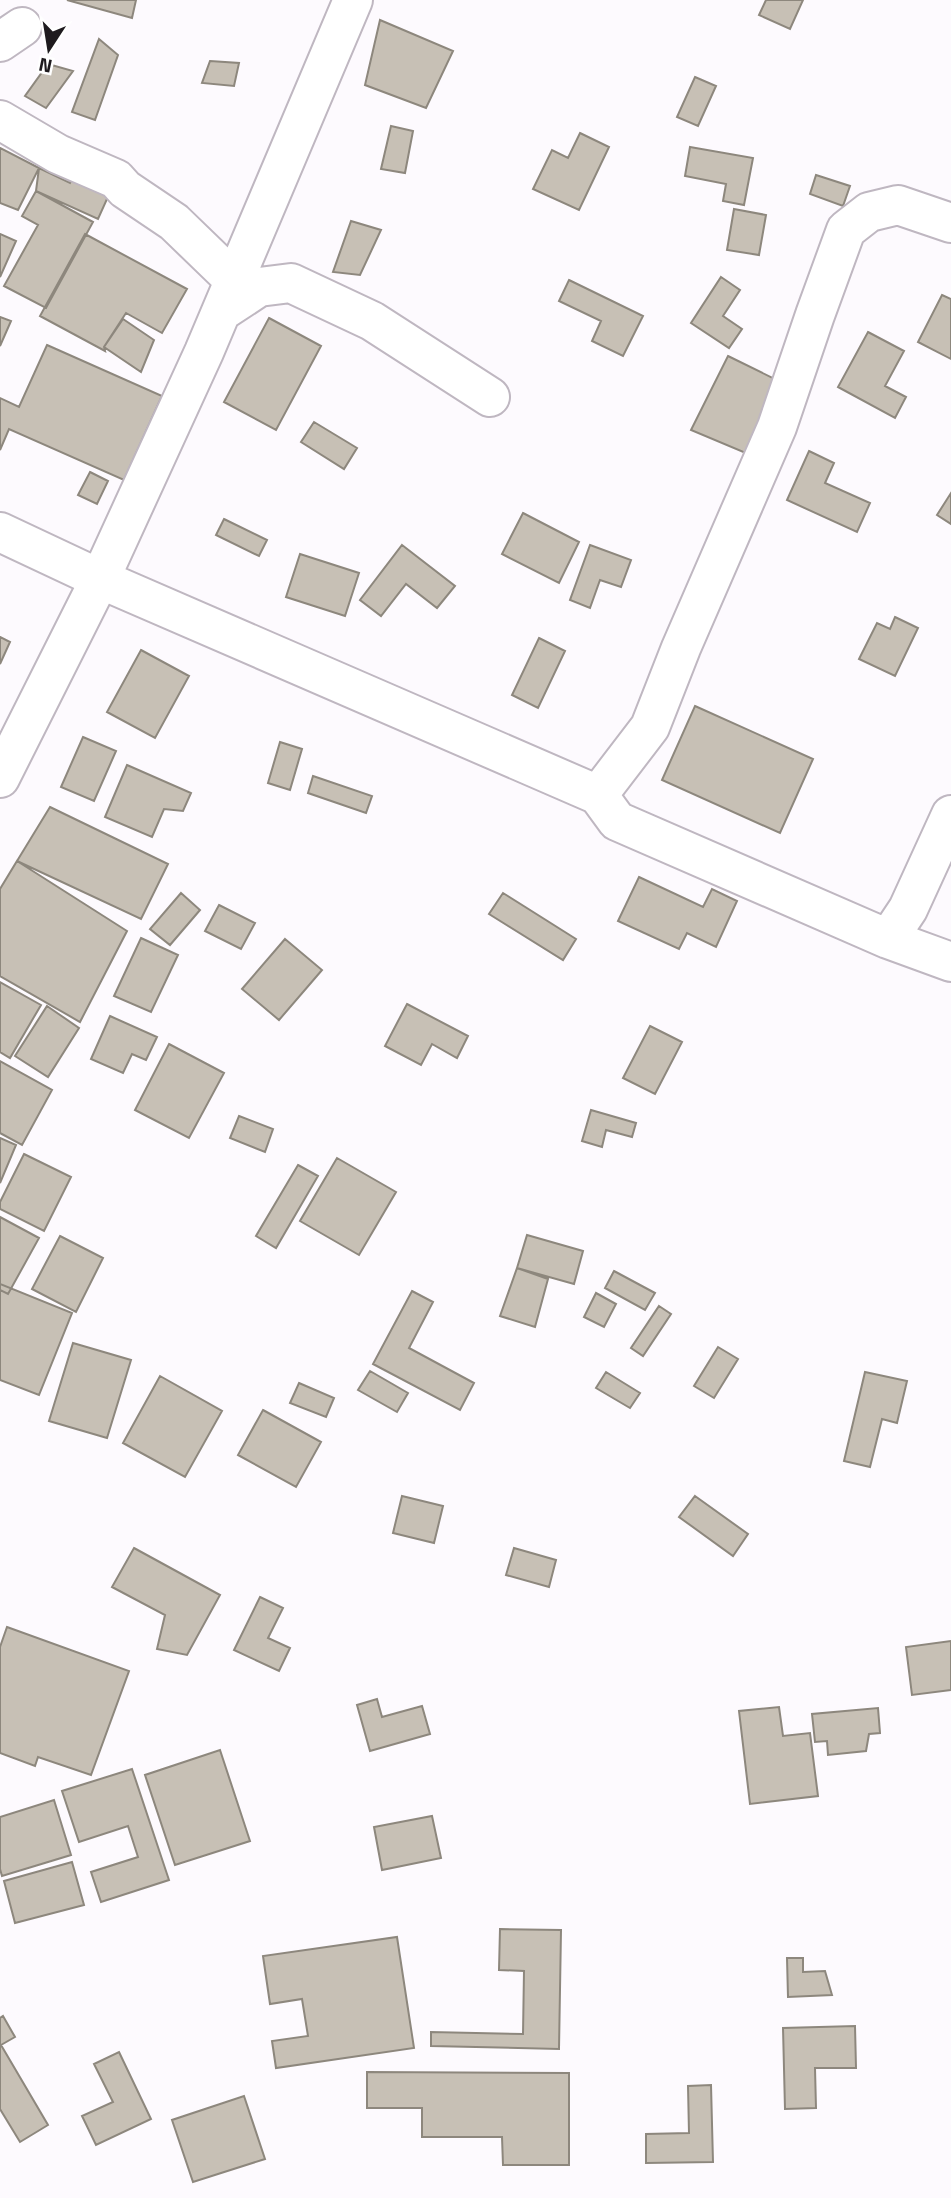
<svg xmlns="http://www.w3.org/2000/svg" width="951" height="2198" font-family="'Titillium Web',sans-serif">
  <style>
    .building { fill: #c7c0b5; stroke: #8d877d; stroke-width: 2 }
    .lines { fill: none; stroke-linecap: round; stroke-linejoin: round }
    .minor-casing { stroke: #bfb7c1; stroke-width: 42 }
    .minor { stroke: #fff; stroke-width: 38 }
  </style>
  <rect width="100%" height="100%" fill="#fdfafe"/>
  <path class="building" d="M67 0H136L132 18Z
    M766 0H803L790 29 759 15Z
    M380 20 453 51 426 108 365 85Z
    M99 39 118 55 95 120 72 112Z
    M210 61 239 63 234 86 202 83Z
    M48 64 73 71 46 108 25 96Z
    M695 77 716 86 698 126 677 117Z
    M391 126 413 131 405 173 381 169Z
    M580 133 609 147 579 210 533 189 552 150 568 158Z
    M690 147 753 158 744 205 723 201 726 184 685 176Z
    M0 148 39 168 18 210 0 203Z
    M80 162 116 179 98 219 36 191 39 168 70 183Z
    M816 175 850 186 843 206 810 194Z
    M36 191 93 222 46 308 4 286 38 225 22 216Z
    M734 209 766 215 759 255 727 250Z
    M351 221 381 230 360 275 333 272Z
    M0 234 16 241 0 277Z
    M85 234 187 289 162 333 126 313 104 347 105 351 40 316Z
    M721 277 740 290 723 316 742 329 729 348 691 323Z
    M569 280 643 316 623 356 592 341 601 321 559 301Z
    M942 295 951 299V359L918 342Z
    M0 317 11 321 0 346Z
    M269 318 321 346 276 430 224 402Z
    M123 319 154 340 141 372 104 347Z
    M868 332 904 351 885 386 906 397 895 418 838 387Z
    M47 345 162 396 124 480 9 429 0 450V398L19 407Z
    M728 356 797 390 760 459 691 430Z
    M314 422 357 448 344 469 301 442Z
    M809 451 834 463 825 483 870 503 857 532 787 500Z
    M90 472 108 481 97 504 78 495Z
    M951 493V524L937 515Z
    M523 513 579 542 559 583 502 554Z
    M224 519 267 540 259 556 216 535Z
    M402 545 455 586 437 608 406 584 381 616 360 600Z
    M590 545 631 560 621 587 600 580 590 608 570 600Z
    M300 554 359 573 345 616 286 597Z
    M895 617 918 628 895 676 859 659 877 623 890 629Z
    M0 637 10 642 0 664Z
    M539 638 565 651 538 708 512 695Z
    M141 650 189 676 155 738 107 712Z
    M695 706 813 759 780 833 662 780Z
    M83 737 116 751 94 801 61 787Z
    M280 742 302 749 290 790 268 783Z
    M127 765 191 793 183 811 164 809 152 837 105 817Z
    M313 776 372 796 366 813 308 793Z
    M50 807 168 864 141 919 17 861Z
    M17 861 127 931 80 1022 0 976V889Z
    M639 877 703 907 712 889 737 901 716 947 687 933 679 949 618 921Z
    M181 893 200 910 170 945 150 929Z
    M503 893 576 939 563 960 489 914Z
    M219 905 255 923 241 949 205 931Z
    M141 938 178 955 151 1012 114 996Z
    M285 939 322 970 279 1020 242 989Z
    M0 982 41 1005 10 1058 0 1052Z
    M407 1004 468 1036 457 1058 432 1044 421 1065 385 1046Z
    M47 1006 79 1028 48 1077 15 1056Z
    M110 1016 157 1037 146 1060 132 1054 123 1073 91 1059Z
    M650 1026 682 1042 655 1094 623 1078Z
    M169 1044 224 1073 189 1138 135 1110Z
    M0 1061 52 1090 22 1145 0 1133Z
    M591 1110 636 1123 632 1137 606 1130 602 1147 582 1141Z
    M239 1116 273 1129 265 1152 230 1138Z
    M0 1138 16 1145 0 1183Z
    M24 1154 71 1177 44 1231 0 1209V1202Z
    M337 1158 396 1192 359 1255 300 1221Z
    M298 1165 318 1176 276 1248 256 1236Z
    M0 1217 39 1238 8 1294 0 1290Z
    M527 1235 583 1251 574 1284 517 1268Z
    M60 1236 103 1258 76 1312 32 1289Z
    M517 1268 548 1279 535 1327 500 1316Z
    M614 1271 655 1293 645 1310 605 1288Z
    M0 1284 72 1313 39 1395 0 1380Z
    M412 1291 433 1302 409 1348 474 1383 460 1410 373 1364Z
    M596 1293 616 1304 604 1327 584 1317Z
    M659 1306 671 1314 643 1356 631 1348Z
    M73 1343 131 1360 107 1438 49 1421Z
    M718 1347 738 1359 714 1398 694 1386Z
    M370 1371 408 1393 397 1412 358 1390Z
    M606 1372 640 1393 630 1408 596 1388Z
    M865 1372 907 1381 897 1423 882 1419 870 1467 844 1461Z
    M160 1376 222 1411 185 1477 123 1443Z
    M299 1383 334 1398 326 1417 290 1403Z
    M263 1410 321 1442 296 1487 238 1455Z
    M402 1496 443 1506 434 1543 393 1533Z
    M695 1496 748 1534 733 1556 679 1517Z
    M134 1548 220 1595 187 1655 157 1649 165 1615 112 1587Z
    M514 1548 556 1560 549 1587 506 1575Z
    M260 1597 283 1608 268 1638 290 1648 279 1671 234 1650Z
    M7 1627 129 1671 91 1775 38 1757 35 1766 0 1753V1647Z
    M951 1641V1690L912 1695 906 1647Z
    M377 1699 382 1717 422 1706 430 1734 370 1751 357 1705Z
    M779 1707 783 1736 810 1733 818 1796 750 1804 739 1711Z
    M878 1708 880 1733 869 1734 866 1751 828 1755 827 1741 815 1742 812 1714Z
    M220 1750 250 1841 175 1865 145 1775Z
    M132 1769 169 1880 101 1902 91 1872 138 1857 128 1826 79 1842 62 1791Z
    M54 1800 71 1855 2 1876 0 1869V1817Z
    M432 1816 441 1858 382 1870 374 1827Z
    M72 1862 84 1905 15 1923 4 1881Z
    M500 1929 561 1930 559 2049 431 2046V2032L523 2034 524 1971 499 1970Z
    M397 1937 414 2048 276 2068 272 2041 308 2036 302 1999 270 2004 263 1956Z
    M787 1958H803V1972L825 1971 832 1995 788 1997Z
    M3 2016 15 2037 1 2045 48 2125 20 2142 0 2109V2018Z
    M855 2026 856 2068H815L816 2108 785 2109 783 2028Z
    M119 2052 151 2119 96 2145 82 2116 113 2102 94 2064Z
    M367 2072 569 2073V2165H503L502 2137H422V2108H367Z
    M711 2085 713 2162 646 2163V2134L689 2133 688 2086Z
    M244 2096 265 2159 193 2182 172 2120Z"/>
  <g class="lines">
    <defs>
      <path id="minor" d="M0 42 22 27
        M0 120 58 154 116 179 125 189 174 222 234 280
        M221 312 259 287 291 283 372 321 490 397
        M0 532 100 579 598 795 617 821 888 939 951 962
        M0 778 100 579 204 352 353 0
        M598 795 650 727 681 648 777 427 815 315 846 230 869 212 898 205 951 223
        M888 939 908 909 951 815"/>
    </defs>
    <use href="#minor" class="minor-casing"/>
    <use href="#minor" class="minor"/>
  </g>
  <g transform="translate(49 49) rotate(192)" stroke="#ffffff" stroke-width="5" paint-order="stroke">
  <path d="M0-5L12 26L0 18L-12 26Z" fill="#1e1a1e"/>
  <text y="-10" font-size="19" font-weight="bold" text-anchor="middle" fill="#1e1a1e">N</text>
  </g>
</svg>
